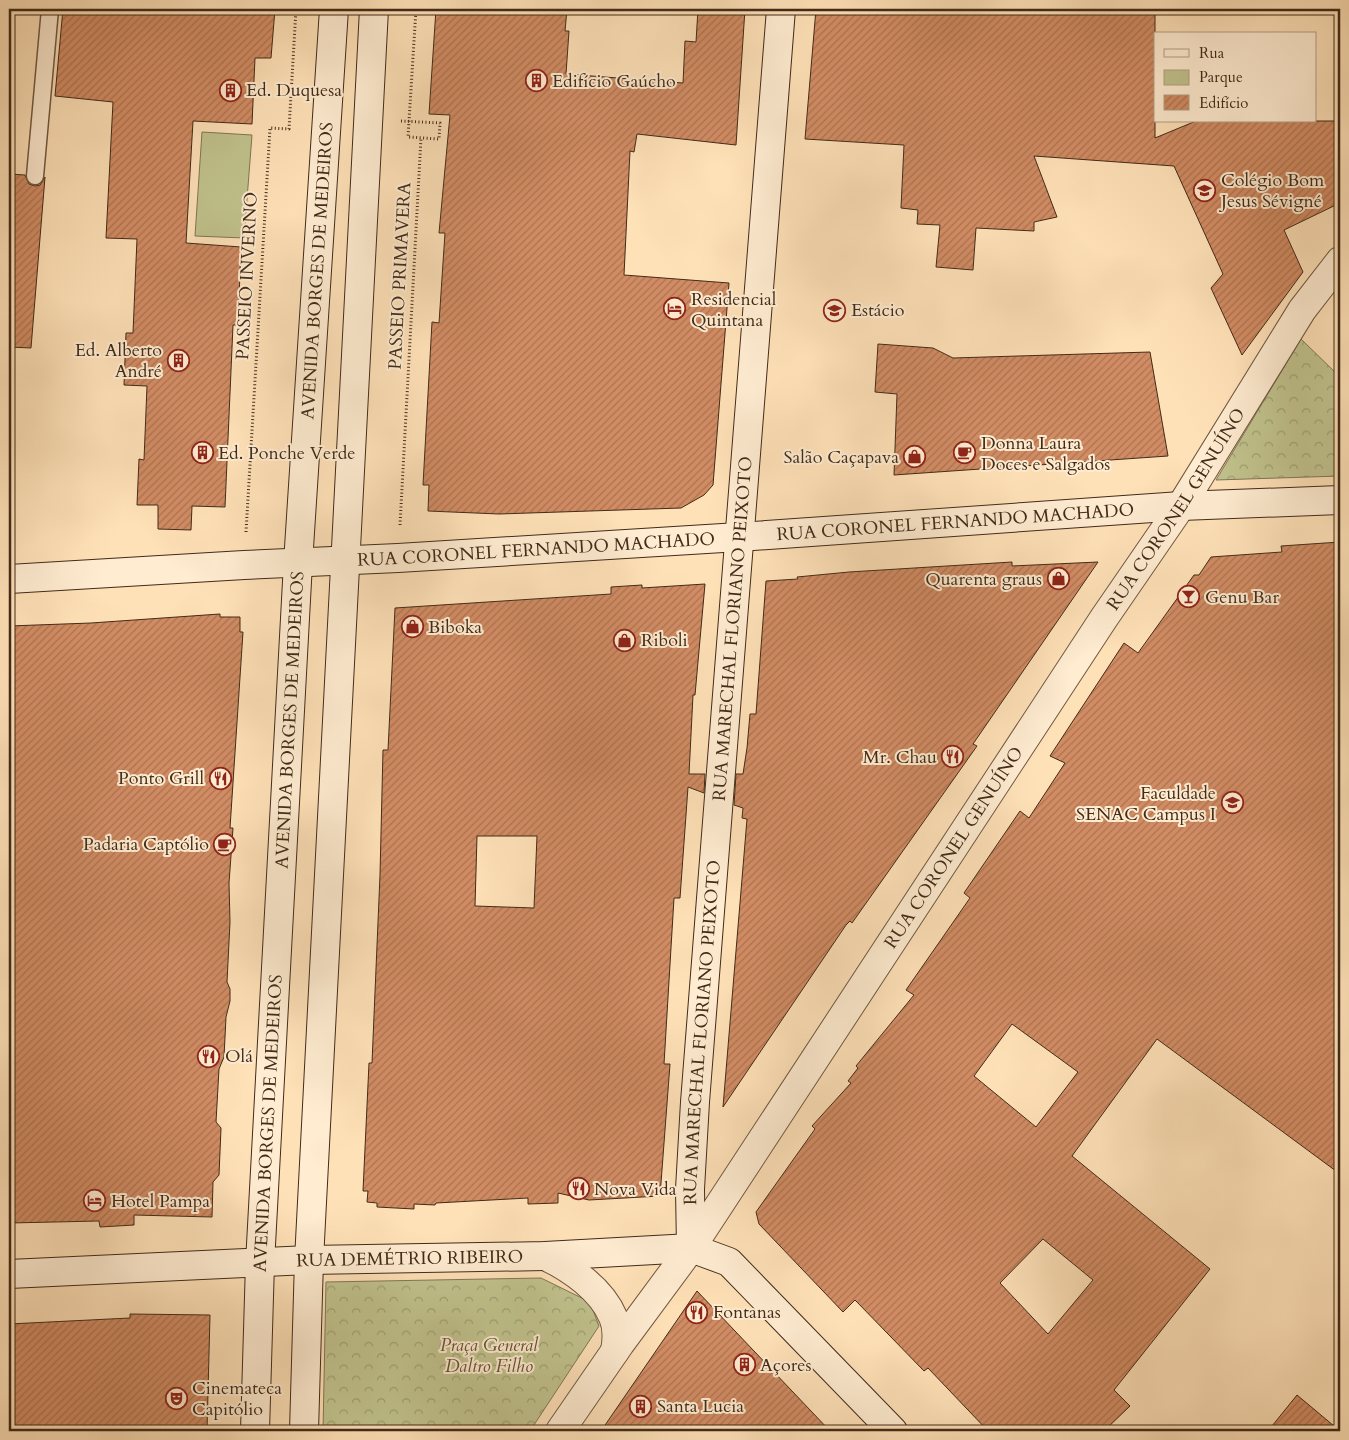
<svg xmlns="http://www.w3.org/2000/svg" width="1349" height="1440" font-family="Cardo,serif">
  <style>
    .green { fill: #c1c38e; stroke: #817754 }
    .forest { fill: url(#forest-crowns); stroke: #817754 }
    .building { fill: url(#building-hatch); stroke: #412b19; fill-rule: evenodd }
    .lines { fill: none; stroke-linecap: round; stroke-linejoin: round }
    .lane-casing { stroke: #705841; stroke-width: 19 }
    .street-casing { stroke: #705841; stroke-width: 30 }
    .secondary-casing { stroke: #412b19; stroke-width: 30 }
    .path { stroke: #412b19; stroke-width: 3; stroke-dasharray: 1 2.5; stroke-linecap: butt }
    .lane { stroke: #ffecd1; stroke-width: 16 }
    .street { stroke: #ffecd1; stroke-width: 28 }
    .secondary { stroke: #ffecd1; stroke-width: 28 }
    .labels { text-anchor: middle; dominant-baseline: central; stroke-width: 4; stroke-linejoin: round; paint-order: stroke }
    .poi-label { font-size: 18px; fill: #412b19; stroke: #ffecd1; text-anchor: start }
    .street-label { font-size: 18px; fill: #412b19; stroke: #ffecd1 }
    .park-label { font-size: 18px; font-style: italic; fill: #615136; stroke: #ffecd1 }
  </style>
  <defs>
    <pattern id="forest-crowns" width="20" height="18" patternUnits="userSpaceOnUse" patternTransform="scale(1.25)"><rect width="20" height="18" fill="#c1c38e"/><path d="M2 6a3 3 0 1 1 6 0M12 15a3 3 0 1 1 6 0" fill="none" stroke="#9e9f73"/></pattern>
    <pattern id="building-hatch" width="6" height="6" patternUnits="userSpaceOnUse" patternTransform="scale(1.25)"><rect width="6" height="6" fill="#d28c64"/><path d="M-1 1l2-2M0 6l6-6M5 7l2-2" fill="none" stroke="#ac7352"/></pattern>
  </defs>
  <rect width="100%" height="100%" fill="#ffe1b8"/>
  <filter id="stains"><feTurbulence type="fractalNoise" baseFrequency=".004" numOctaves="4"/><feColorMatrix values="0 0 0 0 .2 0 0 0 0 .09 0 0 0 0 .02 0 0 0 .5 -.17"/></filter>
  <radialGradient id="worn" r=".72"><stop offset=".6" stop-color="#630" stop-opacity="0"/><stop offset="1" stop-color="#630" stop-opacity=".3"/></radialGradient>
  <path class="green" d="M202 132 252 135 244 238 195 236Z"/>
  <path class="forest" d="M1301 339 1340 377V476L1216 480Z
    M541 1278 590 1302 599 1326 530 1431H323L326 1282Z"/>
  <path class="building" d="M63 9H275L271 58H255L252 124 193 121 186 243 241 247 238 325H233L225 507 192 506 191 530 158 529V505H137L139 459 144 460 147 386 124 385 126 333H133L137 239 106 238 113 102 55 96Z
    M436 9H567L565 31H569L566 74 683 83 685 41 696 42 698 9H745L736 145 637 134 634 152 630 151 624 275 729 283 713 485 704 495 681 508 499 514 428 511 429 485H423L430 358 432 322 439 323 445 233H439L450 115 429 114Z
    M816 9H1130L1155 11V138L1196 121H1340V203L1284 230 1303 272 1242 355 1211 288 1223 274 1174 166 1034 156 1057 217 1034 222V231L976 228 973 270 936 267 940 225 917 224 918 210 901 208 904 145 805 139Z
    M9 174 25 175 29 184 35 186 40 185 45 177 31 348 9 347Z
    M878 344 933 348 953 358 1150 352 1168 456 894 475 897 394 875 392Z
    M1340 542V1174L1157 1039 1072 1156 1210 1269 1114 1390 1130 1406 1104 1431H988L928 1368 924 1371 855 1300 843 1312 759 1224 756 1212 815 1129 812 1126 851 1083 848 1081 858 1068 856 1066 914 995 906 990 970 898 964 893 1020 811 1029 818 1065 763 1050 756 1124 643 1138 653 1194 575H1199L1211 557 1282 552 1281 546ZM1012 1024 1078 1072 1036 1127 974 1076ZM1043 1239 1093 1280 1048 1334 1000 1283Z
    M1012 562V566L1098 562 973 744 977 746 852 923 850 921 846 925 723 1107 747 819 742 818 743 808 734 805 736 774H743L747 748 750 714H756L766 581 798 579 797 577 849 572Z
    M705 584 695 695H693L689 774H705L704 793 688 787 680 898H674L664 1064H670L660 1196 589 1200 558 1193V1203L528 1204V1198L436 1203 435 1205 414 1204V1209L377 1207V1203L367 1202 368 1191H363L369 1063H372L380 875 383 750H388L395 608 611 594V587L642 585V588ZM477 836H537L534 908 475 906Z
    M220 614V617H240V632H243L230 828H233L229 883 230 922 227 982 230 989V1001L226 1017 224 1057 219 1069 216 1122 221 1128 219 1175 213 1182 212 1217 134 1215V1225L100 1227 99 1221 9 1223V626L91 623Z
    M697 1291 830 1431H601Z
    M130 1314 210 1315 207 1431H9V1324L130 1318Z
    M1297 1395 1340 1431H1268Z"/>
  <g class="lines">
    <defs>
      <path id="lane" d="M35 176 50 9"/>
      <g id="street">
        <path d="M545 1256C571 1268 602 1290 613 1317 618 1328 617 1340 615 1351"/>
        <path id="s1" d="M560 1431 620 1344 691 1248 1104 618 1181 506 1302 310 1340 261"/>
      </g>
      <g id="secondary">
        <path id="s2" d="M9 579 244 565 398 558 739 537 1181 506 1340 500"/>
        <path id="s3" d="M691 1248 690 1189 695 1102 781 9"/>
        <path id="s4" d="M9 1274 309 1260 545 1256 691 1248 729 1262 893 1431"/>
        <path id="s5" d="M255 1431 260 1263 298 563 334 9"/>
        <path d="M304 1431 309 1260 374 9"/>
      </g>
    </defs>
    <use href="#lane" class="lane-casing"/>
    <use href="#street" class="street-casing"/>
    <use href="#secondary" class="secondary-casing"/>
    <path class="path" d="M401 121 440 123 439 139 408 137 416 9
      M400 525 421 138
      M246 532 270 128 289 129 296 9"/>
    <use href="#lane" class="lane"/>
    <use href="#street" class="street"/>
    <use href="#secondary" class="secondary"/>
  </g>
  <defs>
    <symbol id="building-ring" viewBox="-11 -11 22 22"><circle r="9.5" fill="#ffecd1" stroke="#8f2418" stroke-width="1.5"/><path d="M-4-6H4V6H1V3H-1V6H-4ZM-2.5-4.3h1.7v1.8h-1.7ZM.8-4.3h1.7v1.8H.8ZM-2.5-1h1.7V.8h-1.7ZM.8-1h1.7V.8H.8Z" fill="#8f2418"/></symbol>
    <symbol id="school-ring" viewBox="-11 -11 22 22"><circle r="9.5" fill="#ffecd1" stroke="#8f2418" stroke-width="1.5"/><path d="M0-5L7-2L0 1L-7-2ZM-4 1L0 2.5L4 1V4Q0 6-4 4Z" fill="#8f2418"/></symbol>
    <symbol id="hotel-ring" viewBox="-11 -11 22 22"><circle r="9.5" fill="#ffecd1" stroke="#8f2418" stroke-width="1.5"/><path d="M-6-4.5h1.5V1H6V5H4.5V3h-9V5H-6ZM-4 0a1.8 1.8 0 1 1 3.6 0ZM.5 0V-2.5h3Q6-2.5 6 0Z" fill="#8f2418"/></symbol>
    <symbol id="university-ring" viewBox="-11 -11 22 22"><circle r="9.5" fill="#ffecd1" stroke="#8f2418" stroke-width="1.5"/><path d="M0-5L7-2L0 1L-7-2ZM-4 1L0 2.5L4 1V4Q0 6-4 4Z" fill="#8f2418"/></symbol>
    <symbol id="cafe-ring" viewBox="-11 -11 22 22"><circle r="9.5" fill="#ffecd1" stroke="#8f2418" stroke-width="1.5"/><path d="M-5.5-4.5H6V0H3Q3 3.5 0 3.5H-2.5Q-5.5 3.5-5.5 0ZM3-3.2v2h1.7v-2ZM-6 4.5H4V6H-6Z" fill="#8f2418"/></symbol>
    <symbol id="shop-ring" viewBox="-11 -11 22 22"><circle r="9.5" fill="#ffecd1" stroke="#8f2418" stroke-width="1.5"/><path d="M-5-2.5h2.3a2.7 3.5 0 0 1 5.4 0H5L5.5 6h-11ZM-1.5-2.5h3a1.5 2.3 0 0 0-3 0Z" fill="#8f2418"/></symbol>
    <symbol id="bar-ring" viewBox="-11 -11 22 22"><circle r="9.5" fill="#ffecd1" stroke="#8f2418" stroke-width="1.5"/><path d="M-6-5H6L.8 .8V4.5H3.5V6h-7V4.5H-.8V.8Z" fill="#8f2418"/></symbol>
    <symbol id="restaurant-ring" viewBox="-11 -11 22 22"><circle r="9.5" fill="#ffecd1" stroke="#8f2418" stroke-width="1.5"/><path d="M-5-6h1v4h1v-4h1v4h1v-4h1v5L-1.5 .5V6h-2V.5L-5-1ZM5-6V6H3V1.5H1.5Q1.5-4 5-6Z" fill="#8f2418"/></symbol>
    <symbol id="theatre-ring" viewBox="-11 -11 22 22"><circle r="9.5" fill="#ffecd1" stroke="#8f2418" stroke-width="1.5"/><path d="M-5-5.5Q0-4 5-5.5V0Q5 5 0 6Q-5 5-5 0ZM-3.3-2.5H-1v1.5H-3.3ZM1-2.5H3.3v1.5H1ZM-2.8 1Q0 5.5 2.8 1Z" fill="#8f2418"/></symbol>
  </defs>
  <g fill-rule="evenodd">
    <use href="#building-ring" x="524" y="68" width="25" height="25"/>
    <use href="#building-ring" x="218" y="78" width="25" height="25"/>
    <use href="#school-ring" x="1192" y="178" width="25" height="25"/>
    <use href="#hotel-ring" x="662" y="296" width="25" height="25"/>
    <use href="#university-ring" x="822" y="298" width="25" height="25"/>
    <use href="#building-ring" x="166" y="348" width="25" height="25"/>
    <use href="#building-ring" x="190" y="440" width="25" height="25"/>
    <use href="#cafe-ring" x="952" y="440" width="25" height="25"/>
    <use href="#shop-ring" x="902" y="444" width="25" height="25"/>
    <use href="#shop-ring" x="1046" y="566" width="25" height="25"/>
    <use href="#bar-ring" x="1176" y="584" width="25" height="25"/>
    <use href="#shop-ring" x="400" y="614" width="25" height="25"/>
    <use href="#shop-ring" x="612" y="628" width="25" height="25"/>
    <use href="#restaurant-ring" x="940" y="744" width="25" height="25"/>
    <use href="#restaurant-ring" x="208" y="766" width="25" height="25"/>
    <use href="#university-ring" x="1220" y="790" width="25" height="25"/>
    <use href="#cafe-ring" x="212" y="832" width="25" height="25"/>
    <use href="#restaurant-ring" x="196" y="1044" width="25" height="25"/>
    <use href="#restaurant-ring" x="566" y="1176" width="25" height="25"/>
    <use href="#hotel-ring" x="82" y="1188" width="25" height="25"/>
    <use href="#restaurant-ring" x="684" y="1300" width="25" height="25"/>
    <use href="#building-ring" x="732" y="1352" width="25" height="25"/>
    <use href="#theatre-ring" x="164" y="1386" width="25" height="25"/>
    <use href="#building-ring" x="628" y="1394" width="25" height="25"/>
  </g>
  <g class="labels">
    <g class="poi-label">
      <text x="552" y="81">Edifício Gaúcho</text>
      <text x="246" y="90">Ed. Duquesa</text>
      <text x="1221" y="180">Colégio Bom<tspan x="1221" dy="21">Jesus Sévigné</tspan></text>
      <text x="691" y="299">Residencial<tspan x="691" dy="21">Quintana</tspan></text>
      <text x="851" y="310">Estácio</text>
      <text x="162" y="350" text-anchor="end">Ed. Alberto<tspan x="162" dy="21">André</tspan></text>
      <text x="981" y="443">Donna Laura<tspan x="981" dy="21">Doces e Salgados</tspan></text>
      <text x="218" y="453">Ed. Ponche Verde</text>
      <text x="899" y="457" text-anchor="end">Salão Caçapava</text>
      <text x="1042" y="579" text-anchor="end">Quarenta graus</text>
      <text x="1205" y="597">Genu Bar</text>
      <text x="428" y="627">Biboka</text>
      <text x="641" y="640">Riboli</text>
      <text x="937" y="757" text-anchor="end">Mr. Chau</text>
      <text x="204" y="778" text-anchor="end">Ponto Grill</text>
      <text x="1216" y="793" text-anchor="end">Faculdade<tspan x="1216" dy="21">SENAC Campus I</tspan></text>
      <text x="209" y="844" text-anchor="end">Padaria Captólio</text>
      <text x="225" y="1056">Olá</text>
      <text x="594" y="1189">Nova Vida</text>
      <text x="111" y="1201">Hotel Pampa</text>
      <text x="713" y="1312">Fontanas</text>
      <text x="760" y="1365">Açores</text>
      <text x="192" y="1388">Cinemateca<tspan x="192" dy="21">Capitólio</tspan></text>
      <text x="657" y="1406">Santa Lucia</text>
    </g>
    <g class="street-label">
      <text stroke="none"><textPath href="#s5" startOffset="1162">AVENIDA BORGES DE MEDEIROS</textPath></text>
      <text transform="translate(247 276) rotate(-87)">PASSEIO INVERNO</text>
      <text transform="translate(400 276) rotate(-87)">PASSEIO PRIMAVERA</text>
      <text stroke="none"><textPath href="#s1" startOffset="1109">RUA CORONEL GENUÍNO</textPath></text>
      <text stroke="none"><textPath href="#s2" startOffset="948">RUA CORONEL FERNANDO MACHADO</textPath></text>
      <text stroke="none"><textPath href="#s2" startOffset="528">RUA CORONEL FERNANDO MACHADO</textPath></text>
      <text stroke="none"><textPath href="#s3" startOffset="621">RUA MARECHAL FLORIANO PEIXOTO</textPath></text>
      <text stroke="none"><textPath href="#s5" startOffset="712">AVENIDA BORGES DE MEDEIROS</textPath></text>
      <text stroke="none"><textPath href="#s1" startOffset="704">RUA CORONEL GENUÍNO</textPath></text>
      <text stroke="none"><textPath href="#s3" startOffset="216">RUA MARECHAL FLORIANO PEIXOTO</textPath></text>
      <text stroke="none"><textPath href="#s5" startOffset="308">AVENIDA BORGES DE MEDEIROS</textPath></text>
      <text stroke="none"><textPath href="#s4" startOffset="401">RUA DEMÉTRIO RIBEIRO</textPath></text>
    </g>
    <g class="park-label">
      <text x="489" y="1345">Praça General<tspan x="489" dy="21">Daltro Filho</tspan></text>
    </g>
  </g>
  <rect width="1349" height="1440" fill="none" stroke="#ffe1b8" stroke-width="30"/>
  <rect x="10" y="10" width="1329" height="1420" fill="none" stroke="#412b19" stroke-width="2.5"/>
  <rect x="15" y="15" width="1319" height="1410" fill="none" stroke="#412b19"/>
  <rect x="1154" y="32" width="162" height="90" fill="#ffecd1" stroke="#b39f87"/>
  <rect x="1164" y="49" width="25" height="8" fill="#ffecd1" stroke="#b39f87"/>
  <text x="1199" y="58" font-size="15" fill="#412b19">Rua</text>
  <rect x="1164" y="70" width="25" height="15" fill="#c1c38e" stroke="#b39f87"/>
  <text x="1199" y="82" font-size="15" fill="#412b19">Parque</text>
  <rect x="1164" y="95" width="25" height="15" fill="url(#building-hatch)" stroke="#b39f87"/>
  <text x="1199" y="108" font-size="15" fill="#412b19">Edifício</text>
  <rect width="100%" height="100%" filter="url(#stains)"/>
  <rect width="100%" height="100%" fill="url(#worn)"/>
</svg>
